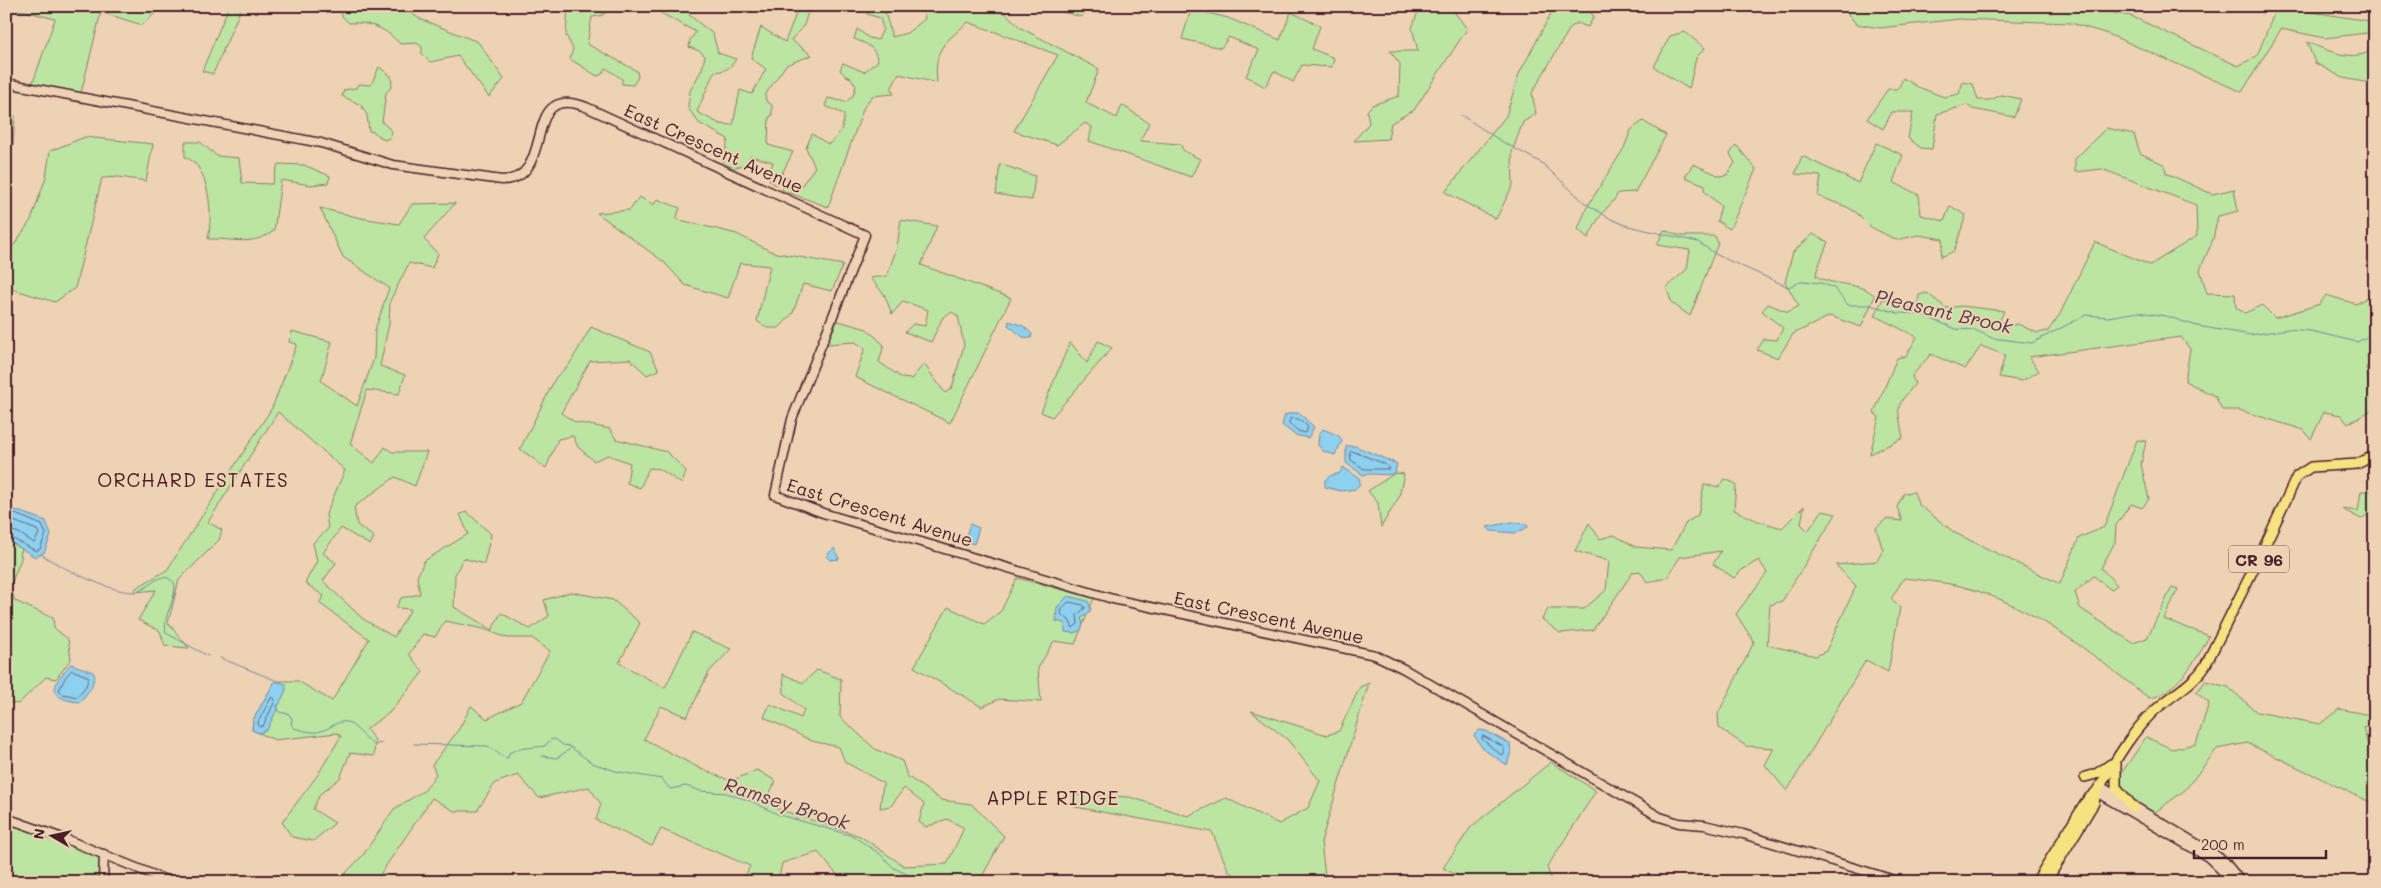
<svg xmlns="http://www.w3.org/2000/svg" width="2381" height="888" font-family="Mali,sans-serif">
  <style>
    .green { fill: #bce5a2; stroke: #838266 }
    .water { fill: #8ed0ef; stroke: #7389a1 }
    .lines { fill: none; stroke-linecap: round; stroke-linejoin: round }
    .shore { stroke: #656679; stroke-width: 1 }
    .stream { stroke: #7389a1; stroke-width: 1 }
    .secondary-casing { stroke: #4a1f2b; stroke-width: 11 }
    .primary-casing { stroke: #4a1f2b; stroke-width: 12 }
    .secondary { stroke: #eed2b4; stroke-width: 8 }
    .primary { stroke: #f7e281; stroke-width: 9 }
    .labels { text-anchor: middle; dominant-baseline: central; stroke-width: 4; stroke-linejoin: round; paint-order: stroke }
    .shield { fill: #eed2b4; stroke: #7b5554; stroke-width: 1 }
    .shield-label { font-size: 16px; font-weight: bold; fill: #4a1f2b }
    .street-label { font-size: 18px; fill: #4a1f2b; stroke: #eed2b4 }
    .water-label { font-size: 19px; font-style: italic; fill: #543a48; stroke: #eed2b4 }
    .neighbourhood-label { font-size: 19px; letter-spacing: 1px; fill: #4a1f2b; stroke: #eed2b4 }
  </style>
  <rect width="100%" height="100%" fill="#eed2b4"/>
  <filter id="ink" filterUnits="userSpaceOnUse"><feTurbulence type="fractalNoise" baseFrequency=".02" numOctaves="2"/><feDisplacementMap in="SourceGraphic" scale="10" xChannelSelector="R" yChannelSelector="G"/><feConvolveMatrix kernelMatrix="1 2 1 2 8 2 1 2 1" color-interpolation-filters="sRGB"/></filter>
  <g filter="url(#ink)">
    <path class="green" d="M6 6H157L154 14 142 25 101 12 80 97 31 88 55 19Z
      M229 6H242L213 74 202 71Z
      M343 6H400L420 19 478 42 504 79 489 97 458 56 430 62 422 54V47L417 43 400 44C386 28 370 22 349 23L341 15Z
      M568 6H611C605 15 602 16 592 17L587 44 637 71 638 77 633 85 622 84V79L606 68 601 75 597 76 570 59 573 49 566 35Z
      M663 6H693L689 15 713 34 718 53 736 59C730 69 725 71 714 72L697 112 720 124 733 125 740 90 752 94 766 69 751 58 761 27 785 42 799 6H810L804 25 791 40 812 55 786 65 765 95 766 101 772 105V116L769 117 768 145 793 152 776 185 770 181 769 174 773 162 750 156 745 164 734 168 723 163 728 139 699 123 688 108 690 91 702 69 705 56 700 51 689 47 690 40 696 32 659 12Z
      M870 6 885 12 892 37 907 33 925 19 923 6H998L1021 28 1099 69 1086 103 1117 118 1122 105 1149 123 1140 141 1180 144 1184 151 1200 159 1191 177 1089 141 1092 127 1085 123 1057 145 1014 131 1058 55 968 22C943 45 934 47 937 83L899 74 891 89 894 94 872 96 864 107 828 207 784 191 782 190 788 176 796 184 802 185 815 167 806 148 812 134 828 144C838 139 845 125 844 114L825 106 828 98 846 102 853 96 856 86 851 78 846 76 840 70 843 63 864 72 878 61C874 46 868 44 854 39L857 29 869 38 878 40 883 29 880 18 867 14Z
      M1039 6H1087L1082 17Z
      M1420 6H1450L1467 29 1414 110 1391 123 1388 139 1354 141 1369 123 1367 111 1372 105 1399 96 1400 64 1390 51H1418L1412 28Z
      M1555 6H1584L1594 16 1588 27 1577 23 1570 28 1532 93 1536 114 1523 122 1512 152 1513 185 1496 219 1445 192 1506 116 1519 74Z
      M1850 6H2074L2131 16 2238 66 2257 56 2277 6H2296L2306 11 2375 22V32L2325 38 2281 29 2242 92 2108 34 2071 23 1959 19 1880 28 1856 24 1845 10Z
      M1191 9 1228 18 1280 40 1291 12 1320 26 1312 49 1334 58 1332 67 1302 65 1293 82 1274 71 1265 87 1246 76 1259 50 1229 37 1221 48 1182 39Z
      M1685 32 1705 48 1696 58 1689 89 1654 67 1670 36Z
      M2307 42C2329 51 2352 63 2375 49V84L2343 78 2315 63Z
      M379 67 391 76 392 86 386 93 382 122 392 131 390 138 384 140 374 132 369 131 367 115 361 105 342 96 344 90 356 88 358 84 371 85Z
      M1903 78 1918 87 1944 97 1959 94 1963 82 1973 84 1978 100H1990L2002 95 2021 99 2014 117 1973 109 1967 105 1937 114 1932 149 1921 148 1908 138 1913 112H1892L1883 129 1867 119 1888 89H1898Z
      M6 114 15 116 13 145 6 144Z
      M1643 121 1666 135 1635 192 1618 193C1615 200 1611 203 1606 209 1598 217 1594 228 1588 238L1578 229 1587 207 1624 148 1631 130Z
      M2106 128 2134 134 2140 153 2165 165 2166 173 2212 194 2234 189 2238 211 2218 216 2213 239 2200 270 2207 293 2235 294 2236 308 2245 313 2262 305 2275 318 2320 304 2326 295 2356 304 2375 293V365L2366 367 2373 409 2348 424 2341 415 2324 412 2311 439 2304 430 2239 410H2222L2215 396 2185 381 2190 349 2181 337 2029 357 2039 371 2022 381 1999 377 2005 355 1981 346 1965 369 1931 354 1912 376 1915 384C1893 410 1898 406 1903 438L1870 454 1879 417 1874 413 1897 358 1906 356 1917 337 1875 316 1883 298 1899 306 1917 309 1919 295 1927 293 1946 308 1962 306 2004 311 2000 320 2005 327 2018 324 2037 333 2048 331 2060 314 2095 242 2150 265 2197 236 2196 205 2102 169 2075 172V159Z
      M85 137 153 144 146 181 119 177 102 178 75 288 55 302 12 289 6 283V257L31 220 46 177 50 151Z
      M185 142H200L217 156 239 158 242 183 272 184 278 164 304 165 330 176 328 183 311 185 281 180 274 231C251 247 234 238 208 239 213 216 210 165 185 157Z
      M1876 143 1903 155 1893 182 1919 195 1921 215 1944 221 1950 206 1966 215 1954 251 1941 257 1943 239 1919 235 1896 240 1871 227 1857 213 1847 207 1818 196 1821 176 1795 174 1802 156 1858 183Z
      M1736 145 1756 169 1730 229 1717 221 1721 206 1704 191 1705 185 1685 177 1693 164 1720 176 1727 175 1735 163 1730 154Z
      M1000 164 1035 176 1032 200 996 194Z
      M639 197 654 205 657 199 680 208 676 219 737 234 772 252 843 265 832 291 803 284 793 313 779 328H767L757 321 770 266 740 263 728 298 685 285 664 262 597 213 630 210Z
      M455 203 424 239 438 254 432 268 409 263 390 301 389 324 380 366 405 375 399 394 367 390 350 444 374 463 385 447 392 452H427L415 486 395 477 354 507 357 525 374 537 370 545 341 528 323 553 336 563 323 581 363 619 394 637 411 609 396 608 401 598 420 594 417 577 424 561 468 534 460 514 467 512 491 534 484 564 463 558 455 575 454 607 492 630 501 613 530 629 549 616 544 600 571 592 613 600 640 623 619 663 665 688 692 632 731 649 709 672 687 717 661 706 644 739 701 769 731 781 757 770 776 781 765 802 775 808 860 836 904 866 947 864 964 828 947 819 926 827 919 822 924 804 904 788 891 806 880 808 883 783 845 762 839 747 812 741 764 717 770 704 801 718 804 710 784 693 783 674 803 683 817 670 841 679 840 717 875 749 902 761 907 776 941 800 971 804 1004 836 979 882H843L818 852 782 863 778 882H743L750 866 661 829 652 846 596 820 601 804 589 787 539 798 518 775 495 783 477 811H454L432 798 375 882H349L341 878 363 855 394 809 425 790 436 774 432 765 459 729 471 706 487 719 521 702 550 651 532 638H507L484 629 445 621 435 637 423 634 409 654 423 672 389 713 366 729 375 740 374 756 350 753 340 778 320 794 313 809 335 823 313 841 292 837 282 822 317 776 341 736 337 733 275 740 252 730 253 720 275 681H298L332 701 369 639 319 603 324 596 305 583 317 561 313 543 328 529 326 514 345 470 278 412 208 522 222 530 219 540 179 580 168 623 189 648 165 646 160 631 138 620 156 590 135 592 136 588 167 570 272 408 297 344 289 342 292 331 332 342 321 381 357 406 374 358 375 330 389 288 343 257 320 208 361 218 399 224 412 204Z
      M901 220 937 226 921 265 1011 298 950 423 855 377 865 348 855 342 826 344 838 321 867 329 884 345 879 362 902 378 911 379 924 364 945 393 952 388 964 345 958 316 952 312 943 317 931 342 905 332 913 324 925 326 928 310 903 301 892 314 884 294 870 278 887 276 897 247Z
      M1664 230 1681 236H1715L1718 243 1690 316 1672 303 1666 288 1687 269 1690 250 1657 245Z
      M1813 234 1828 242 1817 270 1816 276C1834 287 1860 281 1875 296L1861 327 1830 316 1793 334 1778 358 1757 350 1764 339 1777 340 1783 328 1762 311 1768 304 1788 312 1799 306 1785 282 1793 252Z
      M591 327 650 352 659 370 647 375 630 359 590 361 561 413 575 422 610 429 616 439 667 452 686 471 682 484 660 469 649 468 640 488 627 483 630 463 608 455 594 461 578 447 573 436 558 439 546 468 520 449 556 377 569 365Z
      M1098 341 1112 348 1052 417 1041 412 1070 342 1087 363Z
      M2137 440 2146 441 2141 464 2149 499 2142 508 2131 504 2116 525 2115 542 2101 568 2117 585 2111 590 2094 576 2075 592 2080 608 2133 643 2147 638 2172 587 2178 589 2164 619 2209 636C2199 657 2174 696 2149 698 2090 653 2033 604 1960 586 1942 582 1922 580 1904 578L1891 599 1900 608 1888 672 1866 660 1787 791 1765 765 1774 748 1746 746 1719 728 1718 714 1754 642 1736 614 1767 573 1759 560 1742 570 1734 578 1713 564 1721 551 1680 557 1667 578 1647 582 1640 571 1633 572 1593 630 1560 633 1542 619 1548 609H1584L1606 590 1609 561 1575 551 1589 523 1600 539 1614 535 1636 547 1671 550 1686 523 1698 515 1704 485 1719 487 1725 479 1736 484 1734 510 1758 521 1782 528 1804 506 1801 524 1808 531 1822 511 1836 514 1782 601 1770 605 1767 645 1816 656 1826 651 1856 586 1836 565 1877 561 1883 550 1876 528 1886 519 1902 521 1897 507 1904 493 1914 492 1918 504 1955 533 2060 584 2079 538 2104 527Z
      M1395 473 1404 474 1399 497 1381 527 1378 503 1368 491Z
      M2361 491H2375V510L2361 519 2342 509 2358 511Z
      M6 539 22 549 20 555 22 556 10 587 15 601 53 618 54 628 68 639 71 659 56 679 46 677 18 704 6 702Z
      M1017 578 1094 598 1075 644 1054 641 1038 668 1041 702 999 699 982 707 914 667 948 607 984 624 1001 611Z
      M2206 681 2228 687 2257 712 2320 724 2339 709 2375 716V728L2363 727 2368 746 2375 750V799L2370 802 2247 743 2217 749 2185 790 2154 813 2125 794 2117 780 2146 737 2172 749 2196 744 2209 703 2196 692Z
      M1369 683 1321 842 1325 876 1317 882H1252L1229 872 1212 832 1075 807 1072 795 1130 797 1188 816 1226 798 1279 824 1308 808 1320 781 1288 740 1251 711 1327 735 1339 731 1360 687Z
      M1551 762 1596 791 1547 867 1552 882H1470L1443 868 1471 827Z
      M6 822 101 854 100 882H6Z"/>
    <path class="water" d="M1009 321 1023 326 1032 334 1031 338 1023 337 1008 325Z
      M1291 413H1299L1314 427 1308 438 1295 435 1282 425 1285 415Z
      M1323 429 1339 436 1342 441 1335 455 1323 451 1318 445 1319 434Z
      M1346 446H1355L1397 464 1395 473C1385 477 1374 472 1363 475L1346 463Z
      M1343 467 1359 478 1360 483 1356 489 1341 491 1325 487V480L1330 476 1340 473Z
      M6 503 12 509 46 521 51 535 44 553 35 557 6 539Z
      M1512 522 1526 524 1528 527 1516 533 1491 531 1487 527Z
      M970 524 979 528 974 544 964 541Z
      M834 548 839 559 830 560 826 556Z
      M1068 596 1088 601 1091 609 1087 615 1081 618 1083 624 1081 630 1074 633 1065 632V623L1056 621 1057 607Z
      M71 664 93 672 95 676 91 688 80 702C45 699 52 684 71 664Z
      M275 681 286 684V690L267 730 259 733 252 730 253 720Z
      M1479 730 1486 731 1510 744 1511 752 1507 765 1483 749 1474 735Z"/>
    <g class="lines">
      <path class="shore" d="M1291 418C1298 418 1304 421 1308 428L1305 433 1298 431 1289 423Z
        M1352 451 1385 464 1389 469H1364L1351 460 1350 453Z
        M6 510 42 525 46 534 40 549 36 551 6 535
        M6 518 37 530 39 534 34 543 19 533 6 529
        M1069 602 1083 605 1085 608 1077 615 1078 624 1073 628 1069 620 1061 614 1062 609Z
        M72 670 89 677 86 686 77 697 63 694 59 690 65 678Z
        M274 698 275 701 263 726 259 727 258 722 271 698Z
        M1483 736 1504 747V754L1501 755 1482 739Z"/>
      <path class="stream" d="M1461 115 1501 141 1542 163 1585 203 1611 219 1628 226 1698 242 1717 255 1788 287 1803 281 1821 283 1834 288 1848 305H1870L1898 313 1919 314 1956 329 1975 330 1992 338 2032 343 2086 315 2108 317 2138 312 2166 316 2197 326 2251 335 2288 329 2311 331 2357 342 2375 333
        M41 554C59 567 111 592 132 592 149 593 160 565 175 584 176 603 162 614 166 633L208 656
        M220 658 275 680
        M277 705 279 712 289 714 292 719 291 724 294 728C302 730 312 734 321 731 333 728 337 718 350 723L374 745 382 743
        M414 744 487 746C495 749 499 757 508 758L509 753C520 747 533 748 545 746L550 740 555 739 563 745 569 746 592 763 619 772 662 779 670 789 686 786 701 791 726 793 751 801 777 814 853 836 880 854 894 868 923 882
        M542 756 557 758 570 749"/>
      <defs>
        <path id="secondary" d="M6 83 321 143 393 165 502 180C558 180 519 81 586 107L865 235 792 419 775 495 823 513 1113 599 1375 655 1404 669 1660 817 1679 823 1704 825 1743 834 1901 882
          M2100 786 2214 854 2225 862 2241 882
          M2096 792 2208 857 2234 882
          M6 818 68 840 171 882
          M103 882 104 854"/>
        <path id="primary" d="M2116 763V787L2134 808
          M2085 777 2096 774 2111 764
          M2036 882 2088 799 2096 792C2113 766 2128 737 2150 715 2167 697 2191 687 2205 666L2260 556 2297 476 2311 467 2357 464 2375 455
          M2046 882 2094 803 2096 792"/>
      </defs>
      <use href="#secondary" class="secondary-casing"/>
      <use href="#primary" class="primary-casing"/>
      <use href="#secondary" class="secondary"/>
      <use href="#primary" class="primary"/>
    </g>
  </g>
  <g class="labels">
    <rect class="shield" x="2229" y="545.5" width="60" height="27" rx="4"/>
    <g class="shield-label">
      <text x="2259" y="559">CR 96</text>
    </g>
    <g class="street-label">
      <text transform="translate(714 148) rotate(24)">East Crescent Avenue</text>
      <text transform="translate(880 512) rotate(17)">East Crescent Avenue</text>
      <text transform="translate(1269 617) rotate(12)">East Crescent Avenue</text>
    </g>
    <g class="water-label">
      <text transform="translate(1944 311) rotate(13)">Pleasant Brook</text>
      <text transform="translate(787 803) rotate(18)">Ramsey Brook</text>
    </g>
    <g class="neighbourhood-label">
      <text x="193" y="479">ORCHARD ESTATES</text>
      <text x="1053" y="797">APPLE RIDGE</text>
    </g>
  </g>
  <rect width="2381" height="888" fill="none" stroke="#eed2b4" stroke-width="25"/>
  <rect x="12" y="12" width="2356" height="863" fill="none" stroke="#4a1f2b" stroke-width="2" filter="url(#ink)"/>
  <g transform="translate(52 836) rotate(279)" stroke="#eed2b4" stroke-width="4" paint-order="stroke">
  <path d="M0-4L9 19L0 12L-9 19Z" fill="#4a1f2b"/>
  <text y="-8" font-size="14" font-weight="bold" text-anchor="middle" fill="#4a1f2b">N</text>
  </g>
  <path d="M2194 850v8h132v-8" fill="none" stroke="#4a1f2b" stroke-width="2.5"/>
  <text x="2201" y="850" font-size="15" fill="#4a1f2b" stroke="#eed2b4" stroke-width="4" paint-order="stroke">200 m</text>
</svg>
